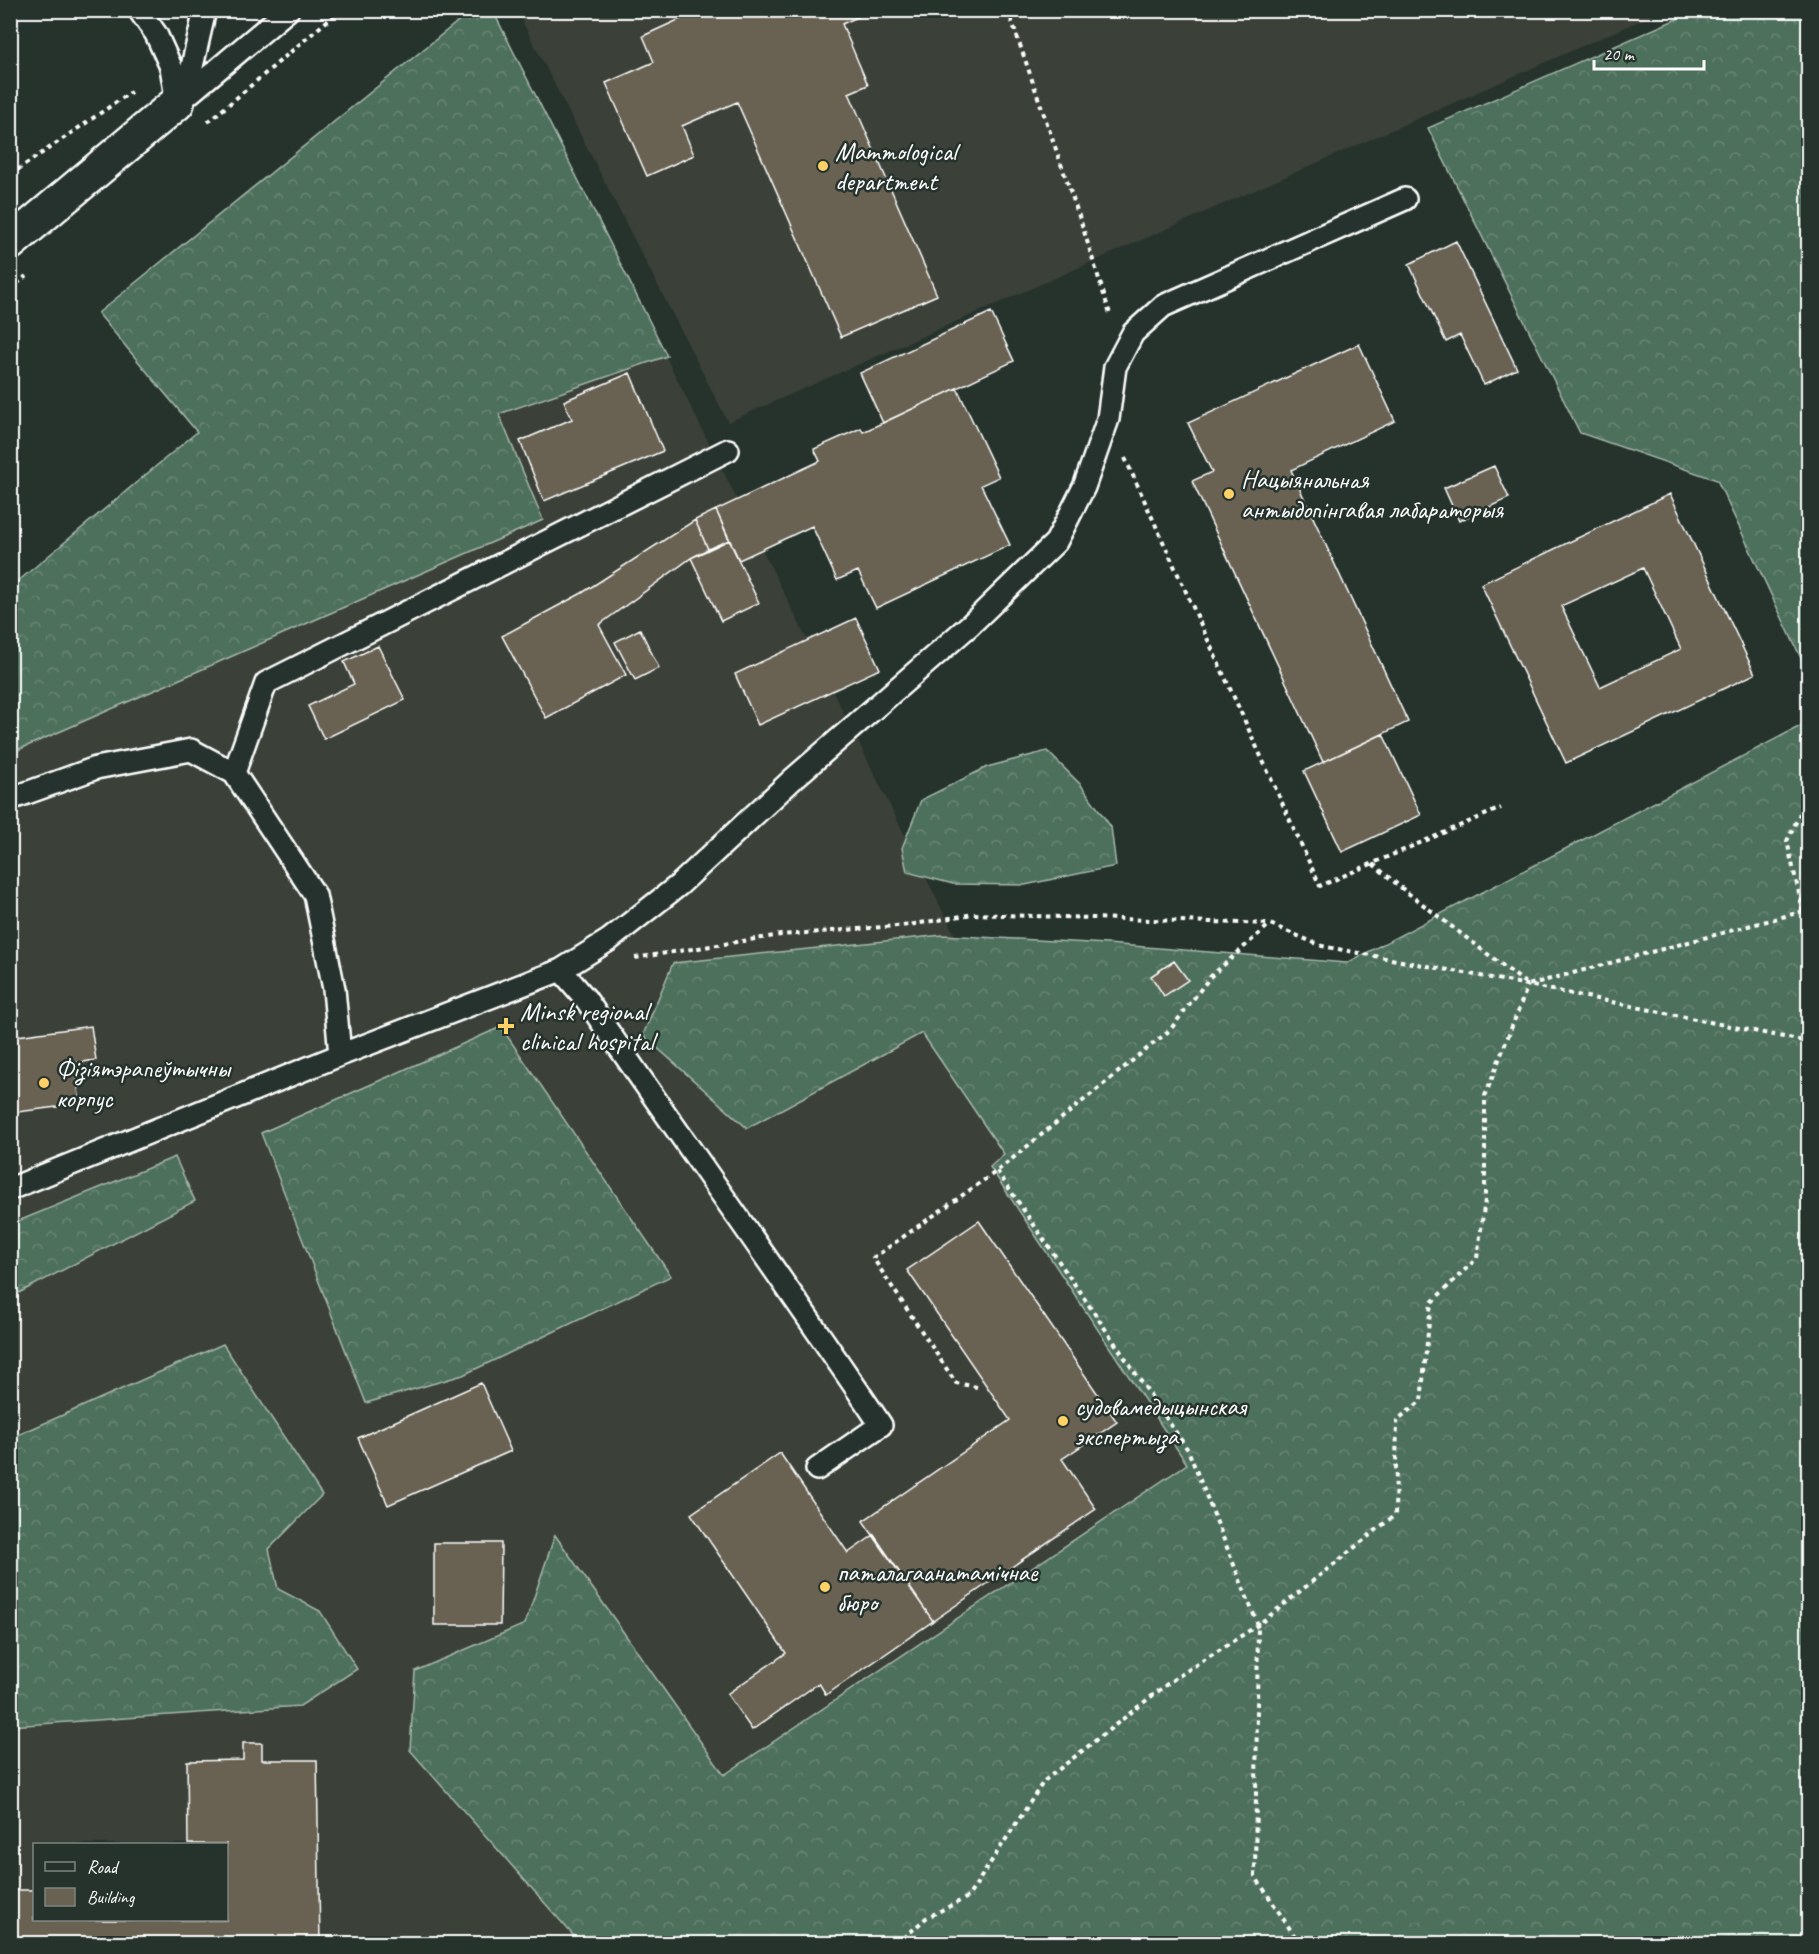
<svg xmlns="http://www.w3.org/2000/svg" width="1819" height="1954" font-family="Caveat,sans-serif">
  <style>
    .built { fill: #3a4138; fill-rule: evenodd }
    .forest { fill: url(#forest-crowns); stroke: #a6b8ad; stroke-width: 1.5 }
    .building { fill: #696252; stroke: #fff; stroke-width: 1.5; fill-rule: evenodd }
    .lines { fill: none; stroke-linecap: round; stroke-linejoin: round }
    .service-casing { stroke: #fff; stroke-width: 26 }
    .tertiary-casing { stroke: #fff; stroke-width: 38 }
    .path { stroke: #fff; stroke-width: 4; stroke-dasharray: 4.5 4.5; stroke-linecap: butt }
    .service { stroke: #26332d; stroke-width: 21 }
    .tertiary { stroke: #26332d; stroke-width: 33 }
    .poi-dot { fill: #ffd166; stroke: #26332d; stroke-width: 2 }
    .labels { text-anchor: middle; dominant-baseline: central; stroke-width: 5; stroke-linejoin: round; paint-order: stroke }
    .poi-label { font-size: 26px; fill: #fff; stroke: #26332d; text-anchor: start }
  </style>
  <defs>
    <pattern id="forest-crowns" width="20" height="18" patternUnits="userSpaceOnUse" patternTransform="scale(1.5)"><rect width="20" height="18" fill="#4e705b"/><path d="M2 6a3 3 0 1 1 6 0M12 15a3 3 0 1 1 6 0" fill="none" stroke="#698574"/></pattern>
  </defs>
  <rect width="100%" height="100%" fill="#26332d"/>
  <filter id="ink" filterUnits="userSpaceOnUse"><feTurbulence type="fractalNoise" baseFrequency=".0167" numOctaves="2"/><feDisplacementMap in="SourceGraphic" scale="12" xChannelSelector="R" yChannelSelector="G"/><feConvolveMatrix kernelMatrix="1 2 1 2 8 2 1 2 1" color-interpolation-filters="sRGB"/></filter>
  <g filter="url(#ink)">
    <path class="built" d="M472 11H493L1219 1464 911 1943 11 1944V587L197 432 98 313ZM34 1844H226V1920H34Z
      M517 11H1662L728 422Z"/>
    <path class="forest" d="M472 10 493 11 667 356 499 414 543 520 11 753V587L197 432 98 313Z
      M1695 11H1808V673L1717 480 1580 433 1428 128Z
      M1808 722V1943H580L410 1750 415 1671 525 1624 555 1535 724 1775 1187 1464 990 1167 1004 1154 922 1033 747 1128 643 1035 673 963 943 935 1107 944 1347 963Z
      M1047 751 1081 785 1111 827 1116 866 1025 885 953 884 907 872 902 848 921 800 987 767Z
      M501 1027 671 1276 463 1375 366 1403 261 1133Z
      M175 1157 195 1201 11 1297V1224Z
      M223 1344 322 1495 269 1549 278 1589 320 1611 357 1669 300 1706 11 1726V1438Z"/>
    <path class="building" d="M700 10H873L842 24 868 85 849 93 937 295 841 337 737 102 682 126 694 155 647 176 606 83 654 62 643 36Z
      M1456 241 1517 369 1484 385 1460 335 1446 342 1409 264Z
      M991 312 1014 361 883 423 860 373Z
      M1359 344 1395 421 1291 470 1408 722 1323 762 1192 481 1212 472 1188 423Z
      M630 373 663 451 544 501 520 441 572 419 564 401Z
      M957 388 999 477 981 485 1010 545 876 608 858 571 837 580 812 526 739 560 716 510 820 461 814 449 861 428 863 432Z
      M1494 466 1509 498 1459 521 1444 488Z
      M1670 494 1755 674 1566 763 1481 584ZM1643 568 1681 649 1600 687 1561 606Z
      M716 510 729 540 708 549 695 520Z
      M695 520 708 549 691 558 599 625 626 675 546 718 502 636 582 593Z
      M729 540 759 603 721 621 691 558Z
      M856 618 880 669 758 725 735 674Z
      M640 629 659 668 635 680 615 642Z
      M378 646 405 700 324 739 308 706 354 684 344 662Z
      M1383 734 1421 815 1342 852 1304 771Z
      M1174 961 1188 980 1164 996 1151 976Z
      M91 1026 96 1060 75 1063 80 1104 10 1113V1037Z
      M979 1221 1117 1422 1062 1459 1096 1509 933 1621 863 1521 1010 1420 907 1270Z
      M481 1383 511 1451 388 1505 358 1438Z
      M780 1453 848 1553 874 1535 933 1621 826 1695 819 1683 752 1730 727 1694 786 1653 691 1514Z
      M434 1543H501L500 1625H434Z
      M243 1743H262V1760H317L320 1944H10V1890H34V1920H226V1844H188L187 1761 243 1760Z"/>
    <g class="lines">
      <defs>
        <path id="service" d="M139 10 156 34 171 67 177 103 185 97 205 10
          M185 97 288 10
          M234 773 266 683 728 450
          M10 799 96 768 191 750 234 773 315 895 334 989 340 1055
          M561 970 585 998C683 1140 784 1281 881 1425L817 1469
          M10 1189 340 1055 561 970 609 940 679 885 793 779 970 625 1056 542 1084 487 1108 419 1115 367 1133 333 1163 306 1405 199"/>
        <path id="tertiary" d="M10 243 177 103"/>
      </defs>
      <use href="#service" class="service-casing"/>
      <use href="#tertiary" class="tertiary-casing"/>
      <path class="path" d="M1008 10 1082 225 1110 314
        M208 122 340 10
        M10 175 131 92
        M10 290 26 276
        M1125 458 1320 886 1501 808
        M1808 797 1787 841 1803 911 1808 928
        M1373 864 1404 890 1528 985 1808 910
        M635 958 781 935 909 925 973 914 1270 924 1322 946 1528 985 1808 1042
        M997 1171 1188 1450 1258 1625 1255 1876 1300 1944
        M977 1387 956 1383 873 1258 997 1171 1170 1030 1210 977 1270 924
        M897 1944 926 1918 968 1897 1044 1781 1171 1681 1258 1625 1395 1515 1397 1420 1421 1401 1431 1303 1477 1258 1485 1200V1096L1528 985"/>
      <use href="#service" class="service"/>
      <use href="#tertiary" class="tertiary"/>
    </g>
  </g>
  <g class="poi-dot">
    <circle cx="823" cy="166" r="6"/>
    <circle cx="1229" cy="494" r="6"/>
    <path d="M503 1017h6v6h6v6h-6v6h-6v-6h-6v-6h6z"/>
    <circle cx="44" cy="1083" r="6"/>
    <circle cx="1063" cy="1421" r="6"/>
    <circle cx="825" cy="1587" r="6"/>
  </g>
  <g class="labels">
    <g class="poi-label">
      <text x="835" y="151">Mammological<tspan x="835" dy="30">department</tspan></text>
      <text x="1241" y="479">Нацыянальная<tspan x="1241" dy="30">антыдопінгавая лабараторыя</tspan></text>
      <text x="520" y="1011">Minsk regional<tspan x="520" dy="30">clinical hospital</tspan></text>
      <text x="56" y="1068">Фізіятэрапеўтычны<tspan x="56" dy="30">корпус</tspan></text>
      <text x="1075" y="1406">судовамедыцынская<tspan x="1075" dy="30">экспертыза</tspan></text>
      <text x="837" y="1572">паталагаанатамічнае<tspan x="837" dy="30">бюро</tspan></text>
    </g>
  </g>
  <rect width="1819" height="1954" fill="none" stroke="#26332d" stroke-width="36"/>
  <rect x="18" y="18" width="1783" height="1918" fill="none" stroke="#fff" stroke-width="2" filter="url(#ink)"/>
  <rect x="33" y="1843" width="195" height="78" fill="#26332d" stroke="#7d8581" stroke-width="1.5"/>
  <rect x="45" y="1862" width="30" height="9" fill="#26332d" stroke="#7d8581" stroke-width="1.5"/>
  <text x="87" y="1873" font-size="18" fill="#ffffff">Road</text>
  <rect x="45" y="1888" width="30" height="18" fill="#696252" stroke="#7d8581" stroke-width="1.5"/>
  <text x="87" y="1903" font-size="18" fill="#ffffff">Building</text>
  <path d="M1594 60v9h110v-9" fill="none" stroke="#ffffff" stroke-width="3"/>
  <text x="1603" y="60" font-size="18" fill="#ffffff" stroke="#26332d" stroke-width="4.5" paint-order="stroke">20 m</text>
</svg>
